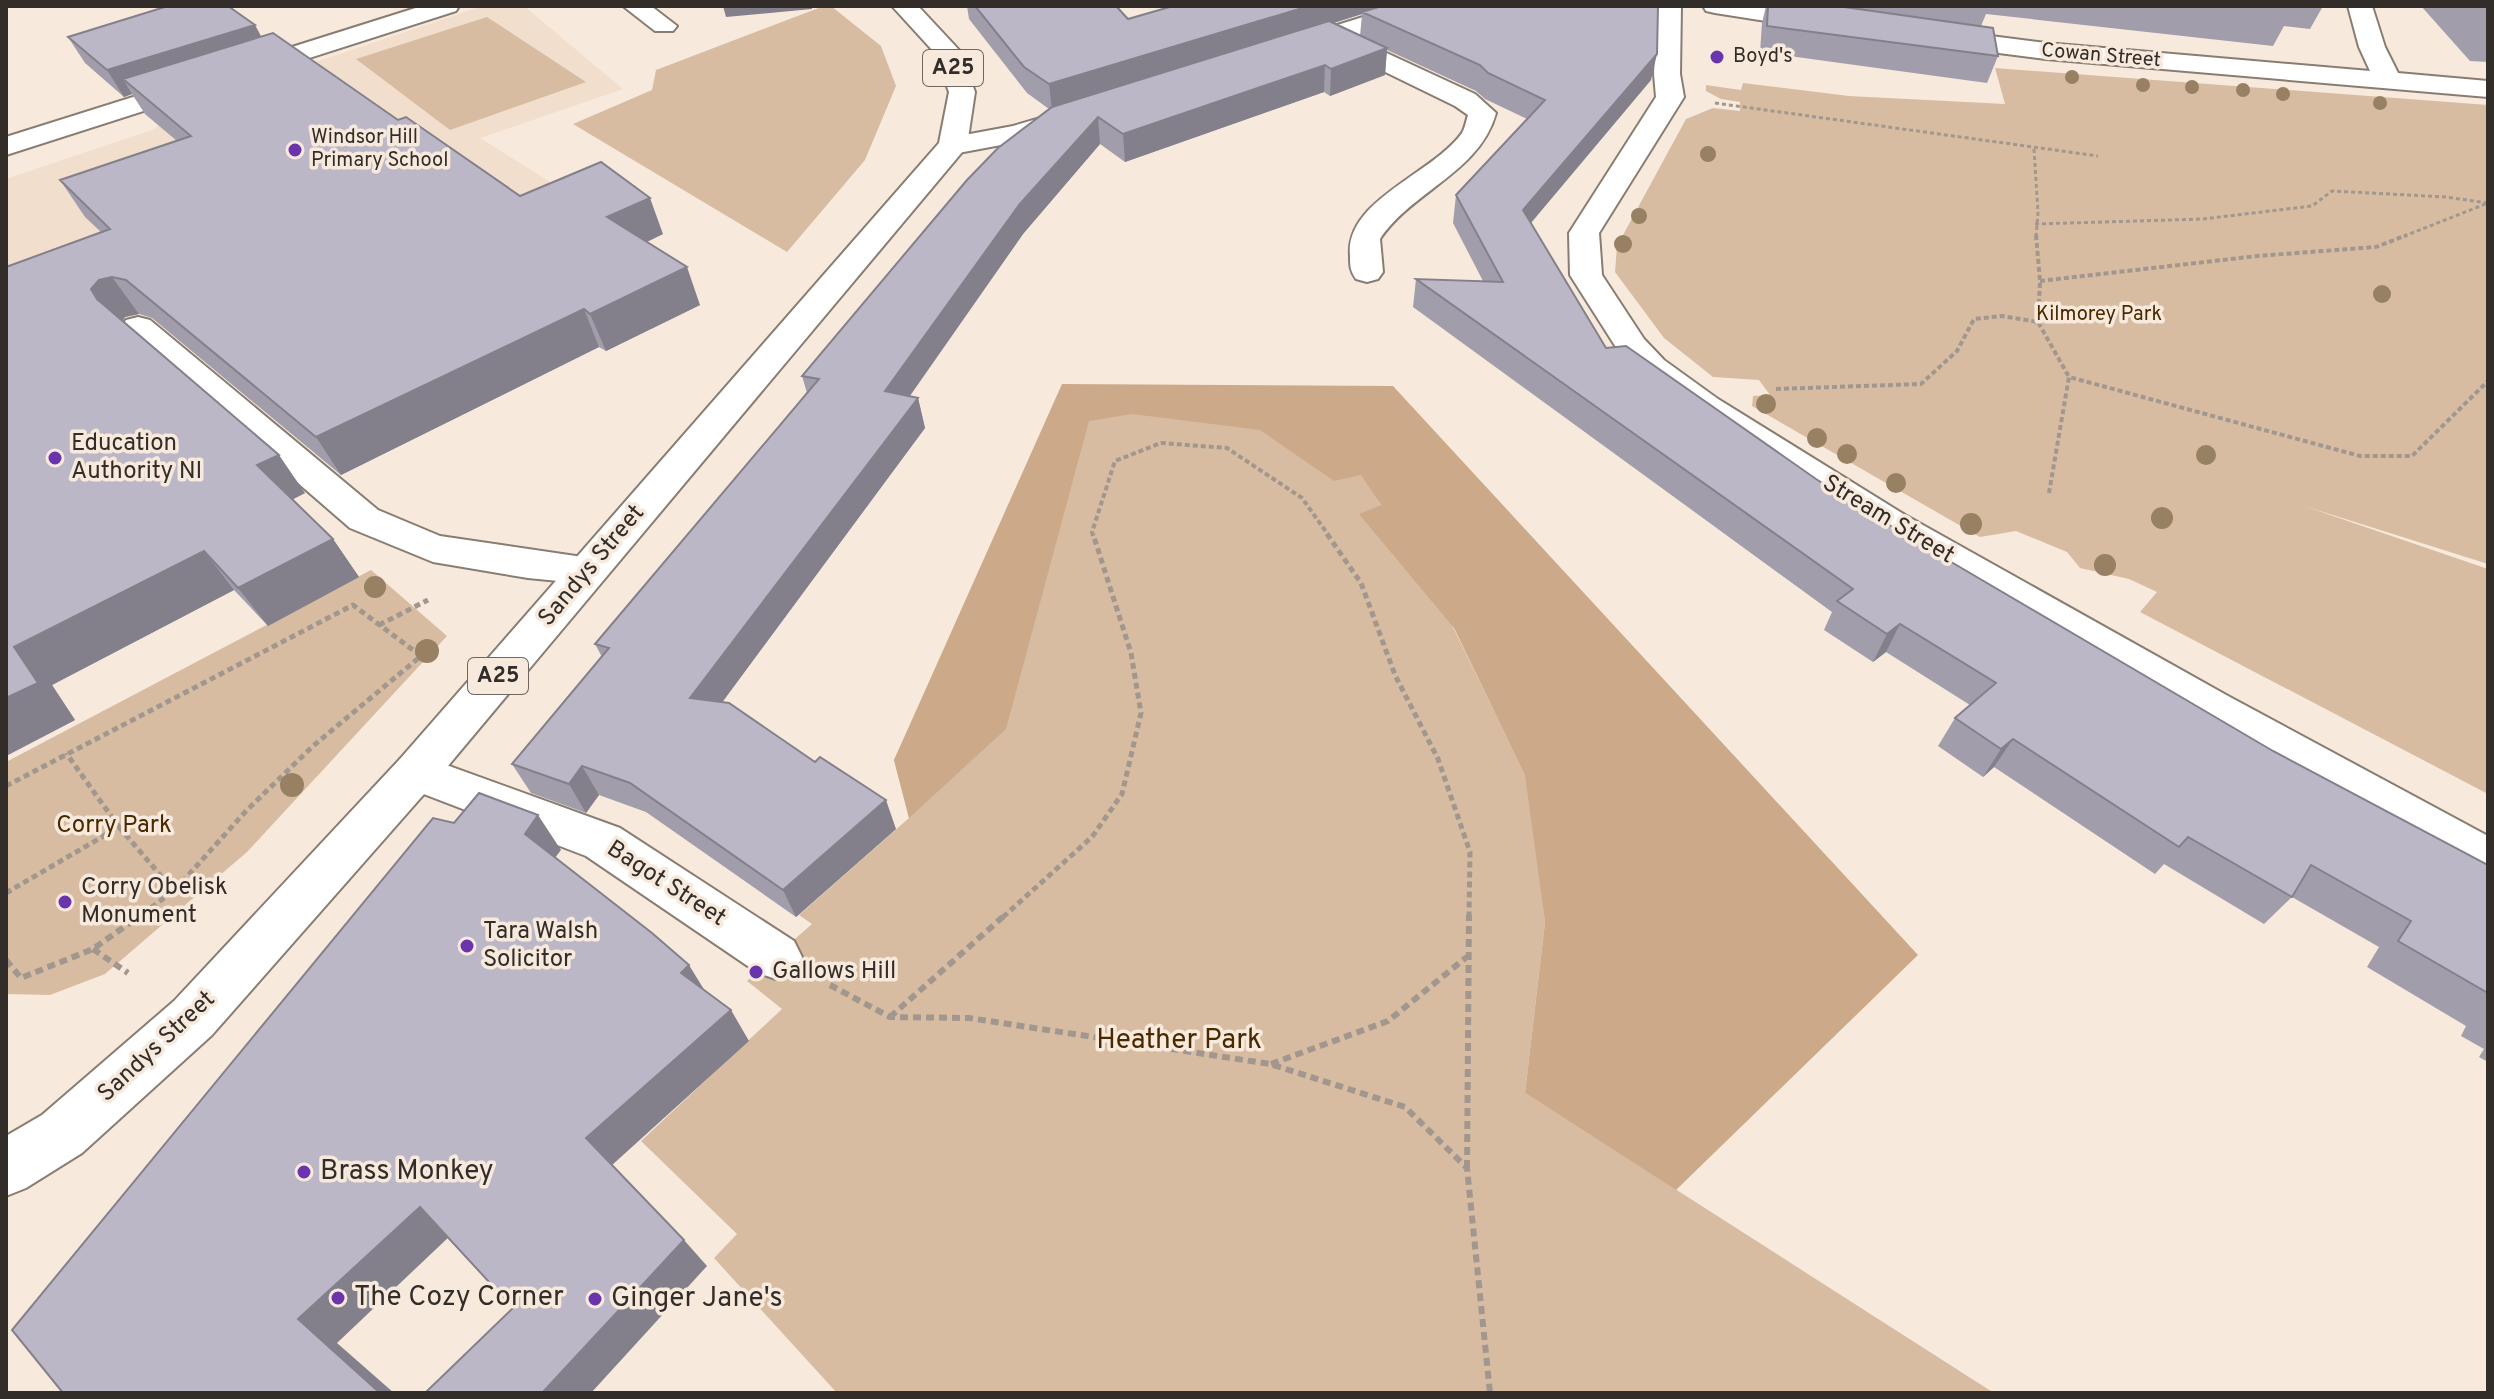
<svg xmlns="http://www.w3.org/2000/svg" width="2494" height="1399" font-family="Overpass,sans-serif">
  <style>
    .built { fill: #f1decc }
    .green { fill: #d7bca2 }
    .forest { fill: #ccaa89 }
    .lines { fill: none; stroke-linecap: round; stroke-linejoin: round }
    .minor-casing { stroke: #897d72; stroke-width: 4 }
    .major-casing { stroke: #897d72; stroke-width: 4 }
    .path-far3 { stroke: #a1978e; stroke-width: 3; stroke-dasharray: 4 3; stroke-linecap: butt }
    .path-far2 { stroke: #a1978e; stroke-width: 4; stroke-dasharray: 5 3; stroke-linecap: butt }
    .path-far1 { stroke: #a1978e; stroke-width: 5; stroke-dasharray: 6 4; stroke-linecap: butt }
    .path { stroke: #a1978e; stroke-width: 6; stroke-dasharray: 8 5; stroke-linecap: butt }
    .minor { fill: #fff; fill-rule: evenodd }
    .major { fill: #fff; fill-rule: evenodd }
    .tree { fill: #988063 }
    .wall { fill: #a29dab; fill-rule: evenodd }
    .shaded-wall { fill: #84808b }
    .building { fill: #bcb7c7; stroke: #84808b; stroke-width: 2 }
    .poi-dot { fill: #6a35ac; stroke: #f7eadd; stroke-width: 3 }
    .labels { text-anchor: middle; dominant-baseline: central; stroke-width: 7; stroke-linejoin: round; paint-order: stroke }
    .far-street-label { font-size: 20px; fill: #332d29; stroke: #f7eadd }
    .far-poi-label { font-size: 20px; fill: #332d29; stroke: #f7eadd; text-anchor: start }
    .far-park-label { font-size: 20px; fill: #4a2900; stroke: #f7eadd }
    .shield { fill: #f7eadd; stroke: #6e665f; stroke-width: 2 }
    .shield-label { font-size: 22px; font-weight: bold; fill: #332d29 }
    .poi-label { font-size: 24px; fill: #332d29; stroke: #f7eadd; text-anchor: start }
    .street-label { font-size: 24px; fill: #332d29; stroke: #f7eadd }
    .park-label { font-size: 24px; fill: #4a2900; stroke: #f7eadd }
    .near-park-label { font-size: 28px; fill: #4a2900; stroke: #f7eadd }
    .near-poi-label { font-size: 28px; fill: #332d29; stroke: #f7eadd; text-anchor: start }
  </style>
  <rect width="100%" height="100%" fill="#f7eadd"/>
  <path class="built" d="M482 6H524L623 89 480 138 558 187 323 283 6 306V179L155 129 170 111Z"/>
  <path class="green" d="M824 6H831L881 46 896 86 865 160 787 252 573 124 652 90 656 70Z
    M487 17 586 82 450 130 356 59Z
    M1995 68 2488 105V564L2304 506 2488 569V794L2140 612 2157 592 2129 579 2080 568 2067 552 2016 531 1980 537 1752 406 1753 396 1770 395 1759 380 1713 377 1664 338 1615 272 1617 246 1686 119 1713 108 1740 111V102L1721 99 1706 91V85L1741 90 1743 83 1849 96 2005 104Z
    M1069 385 1260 400 1364 477 1450 621 1528 780 1545 922 1525 1093 1994 1393H837L714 1258 737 1234 641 1141 782 1009 747 981 812 924 799 915 909 818 894 760Z
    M371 570 447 636 247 852 105 974 50 995 6 994V762Z"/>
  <path class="forest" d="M1062 384 1393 386 1918 955 1676 1190 1525 1093 1545 922 1525 775 1454 628 1359 514 1381 505 1361 475 1334 481 1260 430 1132 414 1089 421 1006 729 909 818 894 760Z"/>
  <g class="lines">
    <defs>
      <path id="minor" d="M422 6H459L456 11 6 155V137Z
        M623 6H651L677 26 673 31H655Z
        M1398 6H1436L1433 11 1352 37 1475 94 1496 113C1480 172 1412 191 1380 239L1383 272 1378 279 1367 282 1356 279C1350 271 1350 265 1350 256 1345 200 1433 174 1462 133 1465 128 1466 121 1468 115L1455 106 1328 44 1289 56 1280 53 1276 48 1280 43Z
        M1657 6H1681L1680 74 1684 97 1599 233 1602 275 1644 339 1664 360 1718 399 1905 515 2228 696 2488 836V880L2471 874 2196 720 1877 533 1692 415 1640 374 1619 352 1570 275 1569 233 1656 97 1654 74Z
        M1703 6H1766L1824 14 1833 17 1837 22 1833 27 1824 30 1715 13 1706 11Z
        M2348 6H2372L2385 47 2398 73 2488 81V97L2046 59 1936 45 1927 42 1923 37 1927 32 1936 29 2046 43 2370 71 2359 47Z
        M1071 109 1081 111 1085 117 1081 123 1017 142 953 154 943 151 939 145 943 139 1013 126Z
        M138 317 150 320 378 510 440 536 603 560 609 570 603 580 589 584 528 578 433 562 350 528 126 334 121 327 126 320Z
        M416 754 620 828 794 941 802 957 794 973 776 979 758 973 586 856 400 785 393 772 400 759Z"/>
      <path id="major" d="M892 6H918L959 50 975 92 967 145 963 151 432 785 212 1035 82 1153 26 1188 6 1196V1136L42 1115 174 1001 400 759 939 143 949 92 934 52Z"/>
    </defs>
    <use href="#minor" class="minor-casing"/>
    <use href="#major" class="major-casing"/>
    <path class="path-far3" d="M1715 103 2098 156
      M2034 149 2038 212 2036 237
      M2035 224 2203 219 2312 206 2332 191 2446 197 2488 203 2402 237"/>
    <path class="path-far2" d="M2036 235 2040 281 2038 322 2069 377
      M2040 281 2257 256 2376 247 2407 235
      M1776 389 1921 384 1957 351 1974 319 2002 316 2038 322
      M2049 493 2069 377 2360 456H2412L2488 381
      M1093 536 1092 532 1115 461 1161 443 1227 448 1302 498 1329 536"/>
    <path class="path-far1" d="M1327 534 1361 583 1395 675 1438 759 1470 852 1469 917
      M379 625 428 600
      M6 786 353 605 421 656 313 746 246 811 174 891 138 917
      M119 827 174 891
      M6 893 119 827 66 753
      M1003 917 1092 837 1122 794 1141 713 1131 653 1093 534"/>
    <path class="path" d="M93 949 128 973
      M6 960 21 978 93 949 141 915
      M830 985 890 1017 969 1018 1270 1064 1405 1107 1467 1168 1490 1393
      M890 1017 1005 915
      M1271 1064 1388 1021 1468 956
      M1467 1168 1469 915"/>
    <use href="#minor" class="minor"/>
    <use href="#major" class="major"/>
  </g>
  <g class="tree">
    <circle cx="2072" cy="77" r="7"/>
    <circle cx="2143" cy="85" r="7"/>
    <circle cx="2192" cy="87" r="7"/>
    <circle cx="2243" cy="90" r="7"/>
    <circle cx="2283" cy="94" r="7"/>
    <circle cx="2380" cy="103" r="7"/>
    <circle cx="1708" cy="154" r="8"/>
    <circle cx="1639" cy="216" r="8"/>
    <circle cx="1623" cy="244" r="9"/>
    <circle cx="2382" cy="294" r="9"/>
    <circle cx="1766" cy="404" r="10"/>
    <circle cx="1817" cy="438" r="10"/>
    <circle cx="1847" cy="454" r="10"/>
    <circle cx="2206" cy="455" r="10"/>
    <circle cx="1896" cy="483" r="10"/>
    <circle cx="2162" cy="518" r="11"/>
    <circle cx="1971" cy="524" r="11"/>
    <circle cx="2105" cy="565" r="11"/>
    <circle cx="375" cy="587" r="11"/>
    <circle cx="427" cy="651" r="12"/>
    <circle cx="292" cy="785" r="12"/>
  </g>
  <path class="wall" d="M967 6H1116L1128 19 1173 6H1658L1651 80 1531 223 1606 348 1816 479 1907 536 2273 751 2488 865V1062L2479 1057 2484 1049 2461 1036 2466 1026 2367 967 2379 947 2292 897 2264 924 2164 864 2155 874 1994 767 1983 777 1938 746 1955 718 1970 705 1886 652 1873 662 1824 630 1832 612 1413 307 1416 279 1483 281 1453 223 1456 195 1527 119 1485 99 1476 91 1387 50 1385 75 1330 96 1324 92 1125 162 1100 144 1023 234 910 396 918 398 925 428 722 702 896 829 796 917 646 812 599 795 586 813 531 793 512 764 602 657 595 644 807 393 802 376 1049 109 1027 93 969 19ZM1362 14 1360 36 1334 23Z
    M1766 6H2323L2310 29 2284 26 2273 46 1986 14 1981 26 1998 56 1987 83 1760 52 1762 23Z
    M2421 6H2488V62L2470 61Z
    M255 25 261 37 398 120 520 196 663 234 647 242 700 305 606 351 599 347 341 475 152 318 139 314 125 317 123 321 305 493 293 499 333 539 359 577 268 626 234 590 52 685 75 720 6 756 101 232 85 217 60 180 177 141 145 114 132 94 124 97 85 63 68 37Z"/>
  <path class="shaded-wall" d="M723 6H812V9L726 17Z
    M1309 6H1389L1362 12V14L1052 111 1049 84Z
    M255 25 269 51 123 79 132 94 124 97 107 70Z
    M1387 48 1385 75 1330 96 1331 69Z
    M1657 54 1651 80 1519 237 1523 210Z
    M1325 65 1324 92 1125 162 1123 134Z
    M1098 117 1100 144 1023 234 892 421 885 391 1019 205Z
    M650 198 663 234 621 254 607 217Z
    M687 267 700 305 606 351 590 314Z
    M112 277 139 314 125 317 118 327 91 289 99 280Z
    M584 309 599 347 341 475 316 437Z
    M918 398 925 428 704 727 690 698Z
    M279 455 305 493 284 504 257 465Z
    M333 539 359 577 268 626 238 588Z
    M204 551 234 590 52 685 75 720 6 756V698L14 647Z
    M1900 624 1886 652 1873 662 1887 634Z
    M2013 739 1994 767 1983 777 2001 749Z
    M582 766 599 795 586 813 569 784Z
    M886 800 896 829 796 917 783 890Z
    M538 815 561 850 548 867 525 834Z
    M689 965 708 996 681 973Z
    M731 1010 749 1041 611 1166 586 1138Z
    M420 1207 452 1234 337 1343 394 1393H380L298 1319Z
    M684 1240 707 1266 591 1393H542Z"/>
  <path class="building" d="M168 6H228L255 25 107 70 68 37Z
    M975 6H1116L1128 19 1173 6H1309L1049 84 1024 67Z
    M1382 6H1658L1657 54 1523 210 1606 348 1626 346 1816 479 1907 536 2273 751 2488 865V993L2398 941 2411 921 2311 865 2292 897 2188 837 2179 847 2013 739 2001 749 1955 718 1996 683 1900 624 1887 634 1837 601 1853 589 1416 279 1503 282 1456 195 1545 100 1488 73 1480 65 1362 12Z
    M1768 6H1837L1993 28 1998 56 1767 26Z
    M1329 21 1387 48 1331 69 1325 65 1123 134 1098 117 1019 205 885 391 918 398 690 698 729 703 815 762 820 757 886 800 783 890 630 783 582 766 569 784 512 764 609 648 595 644 819 379 802 376 967 180 998 148 1052 107Z
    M273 33 398 120 406 117 520 196 601 162 650 198 607 217 687 267 590 314 584 309 316 437 126 280 112 277 99 280 91 289 97 299 279 455 257 465 333 539 238 588 204 551 14 647 38 683 6 698V267L110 229 60 180 191 136 123 79Z
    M479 793 538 815 525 834 652 933 689 965 681 973 731 1010 586 1138 684 1240 542 1393H425L513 1308 420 1207 298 1319 380 1393H63L12 1330 433 818 454 823Z"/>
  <g class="poi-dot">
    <circle cx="1717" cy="57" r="8"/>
    <circle cx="295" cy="150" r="8"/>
    <circle cx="55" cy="458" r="8"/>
    <circle cx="65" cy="902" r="8"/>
    <circle cx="467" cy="946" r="8"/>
    <circle cx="756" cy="972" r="8"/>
    <circle cx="304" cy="1172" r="8"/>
    <circle cx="338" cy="1298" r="8"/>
    <circle cx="595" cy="1299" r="8"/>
  </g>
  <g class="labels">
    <g class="far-street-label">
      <text transform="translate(2101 56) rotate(5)">Cowan Street</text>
    </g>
    <g class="far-poi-label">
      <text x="1733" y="57">Boyd's</text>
      <text x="311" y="138">Windsor Hill<tspan x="311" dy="23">Primary School</tspan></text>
    </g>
    <g class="far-park-label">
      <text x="2099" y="315">Kilmorey Park</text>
    </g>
    <g class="shield">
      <rect x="923" y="50" width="60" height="36" rx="6"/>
      <rect x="468" y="658" width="60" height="36" rx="6"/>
    </g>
    <g class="shield-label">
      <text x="953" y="68">A25</text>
      <text x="498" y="676">A25</text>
    </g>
    <g class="poi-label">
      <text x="71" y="444">Education<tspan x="71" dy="28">Authority NI</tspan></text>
      <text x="81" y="888">Corry Obelisk<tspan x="81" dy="28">Monument</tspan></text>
      <text x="483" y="932">Tara Walsh<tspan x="483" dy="28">Solicitor</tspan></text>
      <text x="772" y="972">Gallows Hill</text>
    </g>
    <g class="street-label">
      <text transform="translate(1888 520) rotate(31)">Stream Street</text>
      <text transform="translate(592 566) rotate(-50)">Sandys Street</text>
      <text transform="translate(666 884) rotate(33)">Bagot Street</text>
      <text transform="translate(157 1047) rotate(-43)">Sandys Street</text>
    </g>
    <g class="park-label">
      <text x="114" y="826">Corry Park</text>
    </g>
    <g class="near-park-label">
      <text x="1179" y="1041">Heather Park</text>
    </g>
    <g class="near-poi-label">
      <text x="320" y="1172">Brass Monkey</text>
      <text x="354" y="1298">The Cozy Corner</text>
      <text x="611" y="1299">Ginger Jane's</text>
    </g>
  </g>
  <rect width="2494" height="1399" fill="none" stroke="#332d29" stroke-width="16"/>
</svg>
